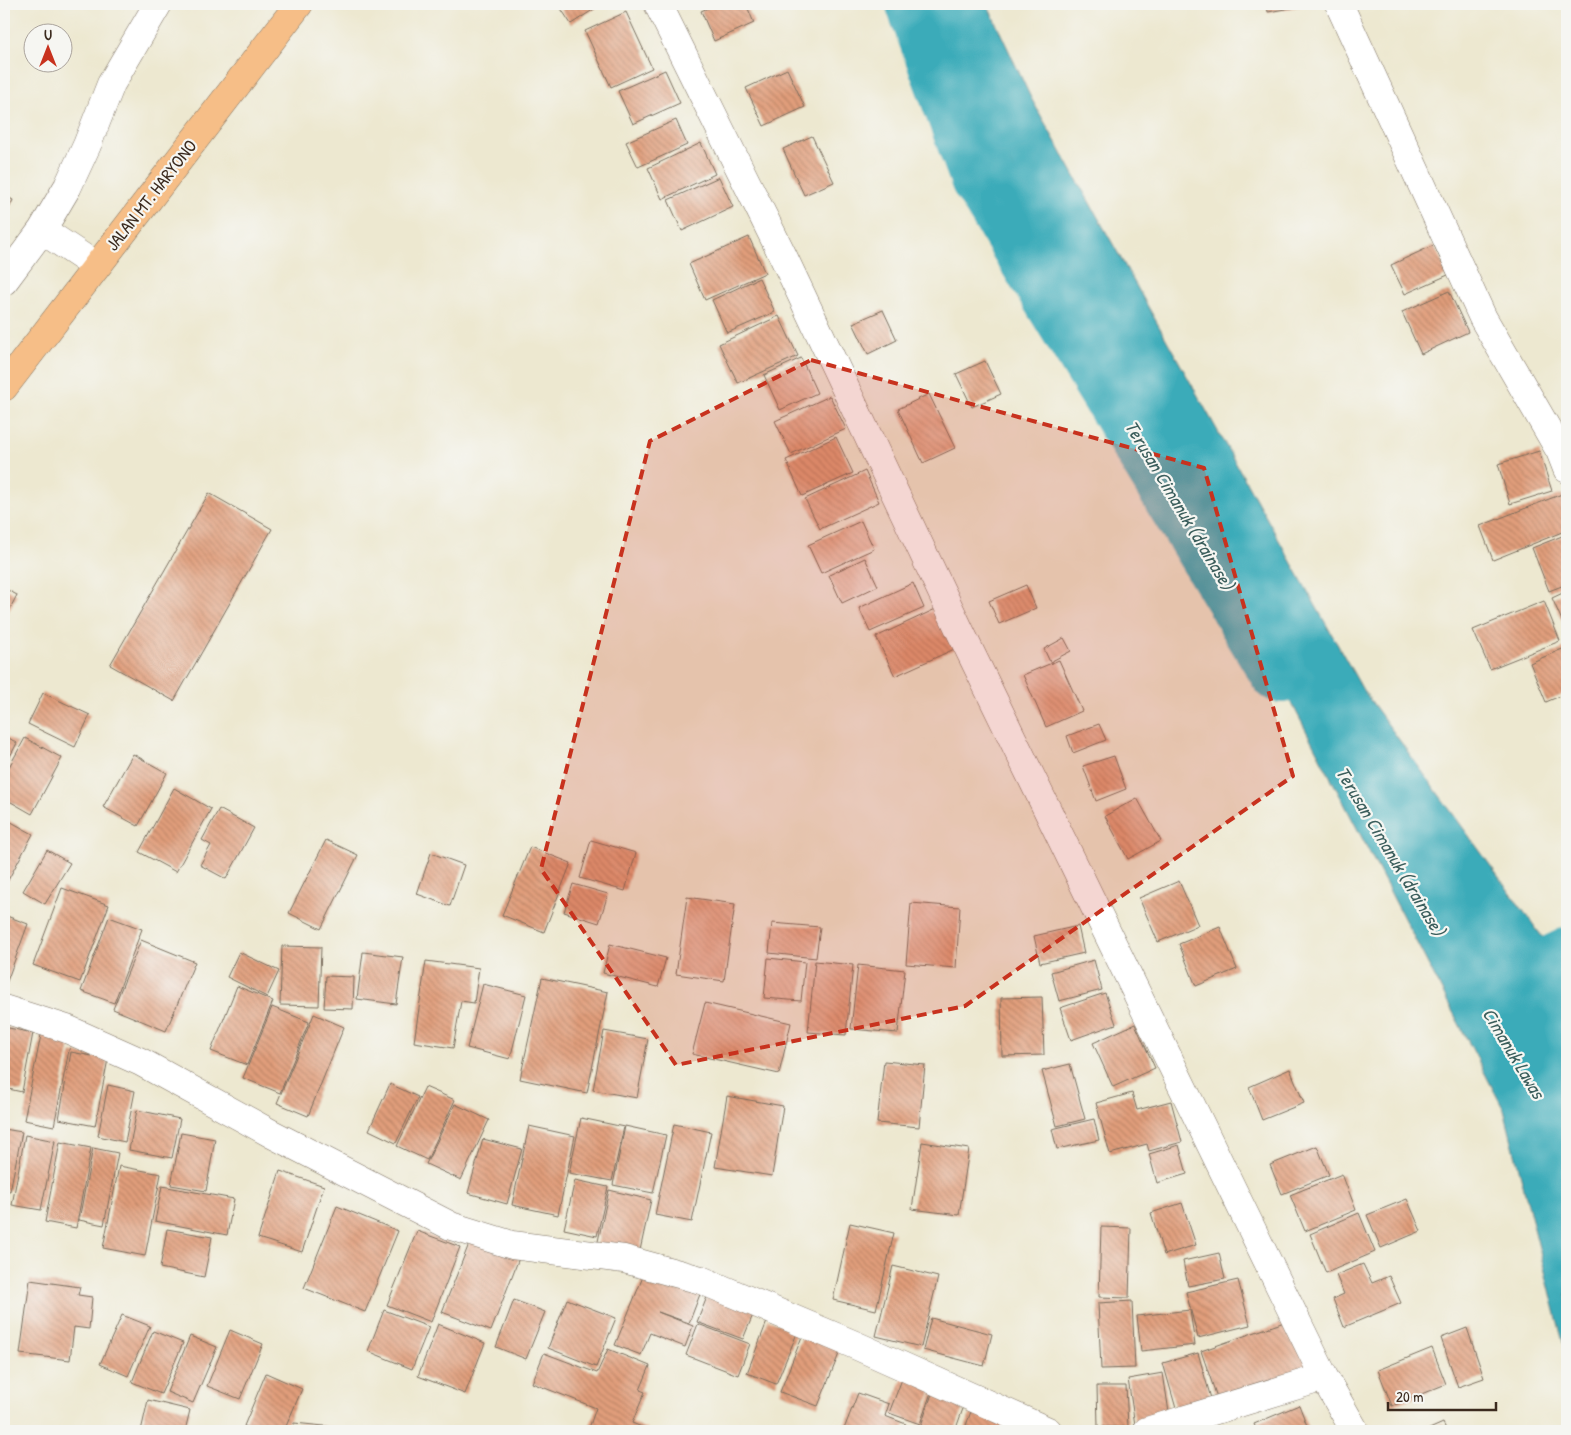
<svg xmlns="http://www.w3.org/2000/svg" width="1571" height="1435" font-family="'Patrick Hand',sans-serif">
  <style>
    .water { fill: #3babb9; stroke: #3b6a6c }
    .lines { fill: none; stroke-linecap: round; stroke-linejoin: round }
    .canal { stroke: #3babb9; stroke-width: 38 }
    .river { stroke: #3babb9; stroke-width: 64 }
    .building { fill: url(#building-back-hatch) }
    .street-casing { stroke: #796c5c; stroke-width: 29 }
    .primary-casing { stroke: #796c5c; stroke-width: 29 }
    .street { stroke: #fff; stroke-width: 28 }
    .primary { stroke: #f6be87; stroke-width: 28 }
    .marked { fill: #c8321e; fill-opacity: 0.2; stroke: #c8321e; stroke-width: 4; stroke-dasharray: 10 6; stroke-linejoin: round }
    .labels { text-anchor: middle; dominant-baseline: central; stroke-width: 4.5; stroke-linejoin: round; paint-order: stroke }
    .street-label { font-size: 18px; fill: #3b2a1e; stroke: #f6f6f2 }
    .water-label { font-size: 19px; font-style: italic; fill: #3b5e5c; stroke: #f6f6f2 }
  </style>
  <defs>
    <pattern id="building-back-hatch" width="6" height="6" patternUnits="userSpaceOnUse" patternTransform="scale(1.25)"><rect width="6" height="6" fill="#e19e7b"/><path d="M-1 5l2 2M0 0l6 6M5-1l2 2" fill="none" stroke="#b88164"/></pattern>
  </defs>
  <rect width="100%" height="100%" fill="#f6f6f2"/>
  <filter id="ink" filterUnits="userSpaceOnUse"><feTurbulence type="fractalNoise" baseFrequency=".02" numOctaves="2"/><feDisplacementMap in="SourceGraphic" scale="10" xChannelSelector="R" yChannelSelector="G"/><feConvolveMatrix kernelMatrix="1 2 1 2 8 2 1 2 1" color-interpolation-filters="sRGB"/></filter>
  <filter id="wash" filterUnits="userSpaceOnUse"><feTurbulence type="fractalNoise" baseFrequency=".0096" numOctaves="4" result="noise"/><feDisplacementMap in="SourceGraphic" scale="20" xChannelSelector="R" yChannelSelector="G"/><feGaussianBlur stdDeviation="1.12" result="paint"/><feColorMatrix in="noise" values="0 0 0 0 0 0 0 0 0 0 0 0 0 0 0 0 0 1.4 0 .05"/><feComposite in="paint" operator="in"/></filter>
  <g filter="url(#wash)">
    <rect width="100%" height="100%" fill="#ede8d0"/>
    <path class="water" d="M927 4H987L1031 98 1363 690 1567 971V1358L1504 1110Z"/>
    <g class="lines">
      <path class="canal" d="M1507 975 1567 946"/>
      <path class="river" d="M918 4 982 178 1281 671"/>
    </g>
    <g id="blocks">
      <path class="building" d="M558 4H602L571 24Z
        M717 4H746L754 23 714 41 701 11Z
        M1267 4H1308V5L1268 12Z
        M626 12 652 68 611 87 585 31Z
        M787 69 805 107 764 126 746 88Z
        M665 70 680 103 633 124 618 91Z
        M676 120 687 145 638 167 626 142Z
        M812 136 834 182 804 195 783 149Z
        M701 143 715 174 662 199 648 168Z
        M719 177 733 207 682 231 668 200Z
        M4 195 13 200 4 219Z
        M749 237 765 273 705 300 689 264Z
        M1434 245 1448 275 1405 294 1391 265Z
        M759 278 775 312 727 333 712 300Z
        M1449 291 1468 332 1421 354 1402 312Z
        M883 310 897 340 868 354 853 323Z
        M779 316 798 356 738 383 719 344Z
        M801 358 817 393 780 410 764 375Z
        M985 361 1001 394 972 407 956 374Z
        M929 394 955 448 923 463 898 409Z
        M830 396 846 429 791 454 775 421Z
        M836 437 853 473 802 496 786 460Z
        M1539 451 1552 491 1510 504 1498 464Z
        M865 471 879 502 820 529 805 499Z
        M209 493 272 529 174 701 110 665Z
        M1562 494 1567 506V530L1493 560 1480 526Z
        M861 521 874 549 821 573 808 545Z
        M1567 534V584L1549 591 1532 548Z
        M865 558 878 586 842 603 829 575Z
        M913 583 924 608 870 632 859 608Z
        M1026 585 1036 608 999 624 989 601Z
        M4 588 17 595 4 620Z
        M1567 591V632L1552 598Z
        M1544 601 1560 641 1490 669 1473 630Z
        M942 606 961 646 895 676 876 637Z
        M1064 638 1071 651 1050 662 1044 649Z
        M1567 647V693L1546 702 1530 663Z
        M1059 660 1082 711 1046 727 1023 675Z
        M43 693 90 715 75 747 28 724Z
        M1099 724 1106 740 1073 753 1067 736Z
        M4 735 17 743 4 768Z
        M25 738 62 758 32 814 4 798V776Z
        M133 754 167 773 138 826 103 807Z
        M1114 756 1126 789 1096 801 1083 766Z
        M174 788 211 809 176 872 139 852Z
        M1137 798 1161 841 1128 859 1105 816Z
        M219 809 254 828 226 879 200 865 211 845 202 840Z
        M4 818 33 834 7 882 4 881Z
        M326 840 358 855 321 929 289 913Z
        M591 840 636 853 625 891 580 878Z
        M530 847 571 863 544 932 502 915Z
        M47 850 70 863 45 904 23 891Z
        M431 853 464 865 450 906 417 894Z
        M1179 881 1198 925 1158 942 1139 898Z
        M573 884 608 894 599 923 564 912Z
        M62 888 109 905 80 982 33 965Z
        M687 897 735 904 724 981 676 974Z
        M911 903 960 907 956 968 906 964Z
        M4 915 28 924 6 984 4 983Z
        M109 917 142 929 114 1003 81 991Z
        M772 923 820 927 816 958 769 953Z
        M1078 926 1084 953 1040 963 1034 936Z
        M1220 927 1237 969 1196 986 1179 944Z
        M141 940 195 962 166 1031 113 1009Z
        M610 944 666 958 658 987 603 973Z
        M282 946 321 947 319 1006 280 1005Z
        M239 952 279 971 267 997 227 977Z
        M363 952 403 957 396 1004 357 999Z
        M768 958 805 962 801 1001 764 998Z
        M1094 960 1102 990 1059 1001 1051 972Z
        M426 961 479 968 474 1003 461 1001 453 1048 414 1042Z
        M815 961 853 965 846 1035 808 1032Z
        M858 965 905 970 898 1033 851 1029Z
        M326 976 354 977 353 1009 324 1008Z
        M542 978 608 992 587 1093 520 1079Z
        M483 984 526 995 510 1059 467 1048Z
        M237 986 273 1001 247 1065 211 1051Z
        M1105 993 1116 1024 1071 1040 1060 1008Z
        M1042 997 1044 1055 1002 1056 1001 998Z
        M705 1003 791 1023 779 1074 692 1054Z
        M272 1007 309 1022 280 1093 243 1078Z
        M314 1014 344 1027 308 1116 277 1103Z
        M1135 1024 1155 1068 1113 1087 1093 1043Z
        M4 1027 33 1033 22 1092 4 1088Z
        M604 1031 648 1039 637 1098 593 1090Z
        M41 1035 71 1040 54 1126 24 1120Z
        M71 1052 108 1059 95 1126 59 1119Z
        M884 1061 925 1065 919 1127 877 1123Z
        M1070 1064 1085 1119 1057 1126 1042 1071Z
        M1290 1069 1304 1103 1262 1120 1249 1087Z
        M390 1084 418 1097 396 1143 369 1130Z
        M108 1085 135 1091 125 1142 98 1136Z
        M425 1087 455 1100 427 1160 397 1146Z
        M1132 1093 1137 1110 1171 1101 1182 1142 1149 1151 1147 1144 1110 1154 1096 1103Z
        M727 1096 783 1106 772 1176 715 1167Z
        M455 1104 489 1120 461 1180 426 1164Z
        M137 1110 180 1119 172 1158 129 1150Z
        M581 1118 624 1127 612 1181 569 1173Z
        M1094 1119 1099 1140 1057 1149 1052 1129Z
        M674 1124 711 1132 692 1222 655 1215Z
        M529 1126 575 1136 558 1215 512 1205Z
        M625 1126 666 1135 653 1193 613 1185Z
        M4 1129 22 1132 10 1191 4 1190Z
        M181 1133 215 1139 206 1191 171 1185Z
        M25 1135 55 1141 41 1210 12 1205Z
        M483 1139 522 1149 507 1204 468 1193Z
        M60 1142 91 1148 76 1228 45 1222Z
        M922 1142 969 1149 959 1215 912 1209Z
        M1179 1145 1187 1174 1157 1183 1149 1154Z
        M1317 1146 1329 1175 1282 1194 1270 1165Z
        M93 1148 118 1153 104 1225 79 1220Z
        M119 1166 161 1174 145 1256 103 1248Z
        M280 1171 324 1186 302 1252 258 1238Z
        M1342 1174 1356 1210 1305 1231 1290 1195Z
        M575 1180 608 1187 597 1236 564 1229Z
        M162 1186 234 1199 227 1235 155 1221Z
        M609 1190 651 1200 639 1255 597 1246Z
        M1407 1199 1421 1231 1381 1248 1367 1215Z
        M1182 1203 1196 1245 1164 1255 1151 1213Z
        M337 1206 398 1231 365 1312 304 1288Z
        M1359 1213 1375 1252 1326 1273 1310 1234Z
        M850 1223 894 1233 876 1310 833 1300Z
        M1101 1227 1131 1228 1129 1298 1099 1297Z
        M167 1229 212 1237 204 1277 160 1268Z
        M417 1231 460 1247 431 1322 387 1305Z
        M471 1239 519 1258 491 1331 442 1312Z
        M1219 1253 1225 1279 1188 1286 1183 1261Z
        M1363 1264 1372 1283 1389 1276 1401 1303 1344 1327 1333 1299 1344 1294 1336 1275Z
        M893 1266 938 1277 921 1347 876 1336Z
        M647 1267 702 1289 689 1323 658 1312 693 1326 685 1347 650 1333 641 1355 615 1345Z
        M30 1280 80 1287 78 1295 92 1297 89 1329 74 1327 70 1360 20 1354Z
        M1238 1280 1250 1325 1198 1338 1186 1292Z
        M711 1287 757 1305 743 1339 697 1322Z
        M567 1299 616 1318 596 1367 548 1348Z
        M514 1300 545 1312 526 1359 496 1347Z
        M1132 1301 1135 1368 1101 1369 1098 1303Z
        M384 1310 429 1327 412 1369 368 1351Z
        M1190 1310 1195 1345 1141 1351 1137 1316Z
        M122 1315 150 1326 128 1376 100 1364Z
        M931 1318 992 1334 984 1366 923 1350Z
        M768 1319 798 1331 776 1384 747 1373Z
        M1293 1319 1312 1374 1220 1406 1201 1351Z
        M438 1324 485 1343 465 1394 418 1376Z
        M698 1324 750 1344 738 1375 686 1355Z
        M1467 1328 1484 1378 1458 1387 1441 1338Z
        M805 1329 843 1344 818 1406 780 1392Z
        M230 1330 263 1344 240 1399 207 1386Z
        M153 1331 183 1343 161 1394 132 1382Z
        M190 1336 217 1347 193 1403 167 1392Z
        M1432 1348 1446 1384 1392 1406 1378 1370Z
        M608 1349 650 1366 640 1390 645 1392 632 1423 647 1429 646 1431H588L596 1408 532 1383 544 1353 597 1373Z
        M1198 1353 1214 1409 1179 1419 1163 1363Z
        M266 1373 302 1389 284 1431H257L244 1426Z
        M1163 1373 1170 1419 1135 1425 1128 1379Z
        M904 1374 934 1384 920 1424 889 1413Z
        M1097 1386H1126L1128 1427H1098Z
        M933 1391 965 1403 955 1431H919Z
        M858 1393 889 1404 885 1416 906 1424 903 1431H851L844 1429Z
        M148 1400 190 1410 185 1431H141Z
        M974 1403 1007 1416 1002 1431H964Z
        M1299 1405 1309 1431H1257L1254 1424Z
        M294 1423 334 1427 333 1431H293Z
        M1443 1423 1447 1431H1425Z"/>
    </g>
  </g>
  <g filter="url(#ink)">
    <use href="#blocks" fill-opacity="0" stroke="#796c5c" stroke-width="1"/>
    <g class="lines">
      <defs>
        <path id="street" d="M658 4 783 256 961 633 1324 1377
          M1339 4 1483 318 1560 451 1567 469
          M42 230 96 266
          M4 281 42 230 68 186 87 145 111 84 158 4
          M4 1009 67 1029 141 1062 272 1134 451 1226 512 1245 624 1259 701 1280 855 1345 1048 1431
          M1147 1431 1324 1377 1355 1431"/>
        <path id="primary" d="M4 387 299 4"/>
      </defs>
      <use href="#street" class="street-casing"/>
      <use href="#primary" class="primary-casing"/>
      <use href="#street" class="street"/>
      <use href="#primary" class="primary"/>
    </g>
  </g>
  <path class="marked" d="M811 360 1204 468 1293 776 965 1006 676 1065 541 869 650 441Z"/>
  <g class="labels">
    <g class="street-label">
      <text transform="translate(151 195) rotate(-52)">JALAN MT. HARYONO</text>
    </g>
    <g class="water-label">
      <text transform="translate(1180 505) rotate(59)">Terusan Cimanuk (drainase)</text>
      <text transform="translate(1391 851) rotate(59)">Terusan Cimanuk (drainase)</text>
      <text transform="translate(1514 1053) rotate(59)">Cimanuk Lawas</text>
    </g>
  </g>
  <rect width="1571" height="1435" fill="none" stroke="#f6f6f2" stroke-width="20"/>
  <g transform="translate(48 48)"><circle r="24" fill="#f6f6f2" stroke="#aba49d"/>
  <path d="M0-4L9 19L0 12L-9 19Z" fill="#c8321e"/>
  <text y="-8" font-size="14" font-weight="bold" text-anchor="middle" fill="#3b2a1e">U</text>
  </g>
  <path d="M1388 1402v8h108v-8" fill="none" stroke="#3b2a1e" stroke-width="2.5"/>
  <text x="1396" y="1402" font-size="15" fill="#3b2a1e" stroke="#f6f6f2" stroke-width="4" paint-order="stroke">20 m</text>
</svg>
